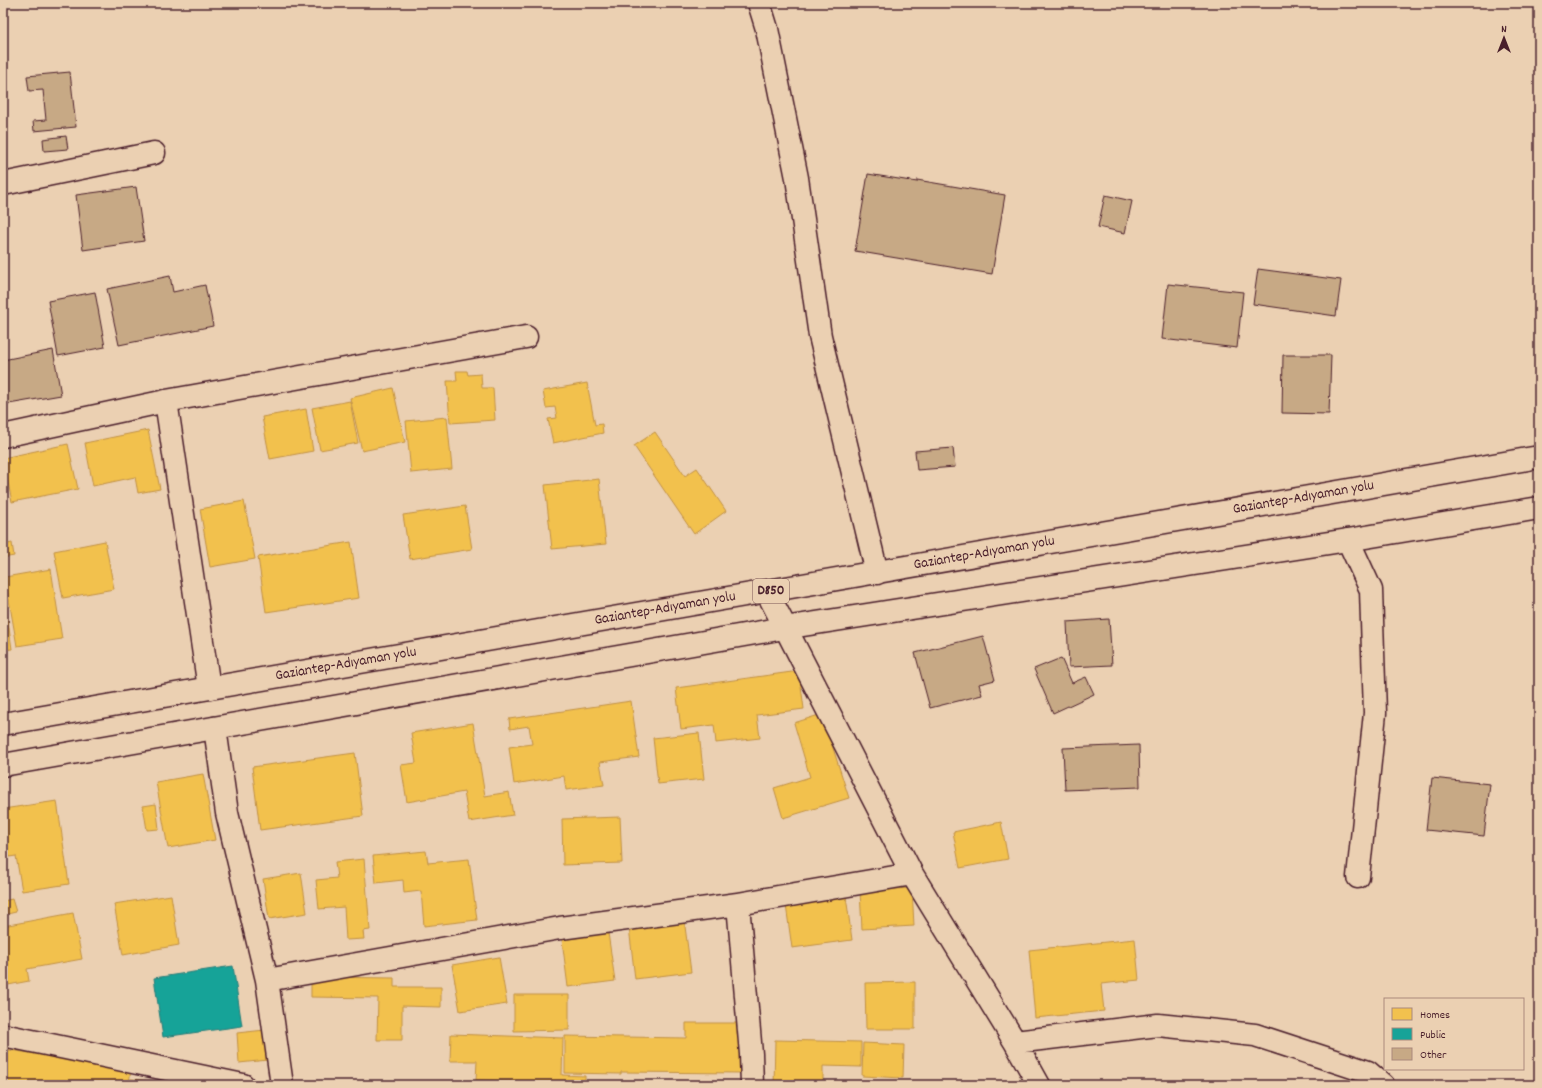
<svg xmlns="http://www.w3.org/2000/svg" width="1542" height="1088" font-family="Dekko,sans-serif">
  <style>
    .homes { fill: #f2c14e; stroke: #c09044 }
    .public { fill: #17a398; stroke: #267b77 }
    .building { fill: #c7a985; stroke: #4a1f2b }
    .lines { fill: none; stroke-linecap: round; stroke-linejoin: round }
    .minor-casing { stroke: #4a1f2b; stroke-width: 25 }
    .highway-casing { stroke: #4a1f2b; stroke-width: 25 }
    .minor { stroke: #ebd0b2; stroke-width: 22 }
    .highway { stroke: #ebd0b2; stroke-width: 22 }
    .labels { text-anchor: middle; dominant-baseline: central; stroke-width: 4; stroke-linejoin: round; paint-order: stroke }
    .shield { fill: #ebd0b2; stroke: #7a5454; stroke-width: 1 }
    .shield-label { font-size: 14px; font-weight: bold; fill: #4a1f2b }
    .street-label { font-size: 15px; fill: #4a1f2b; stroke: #ebd0b2 }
  </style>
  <rect width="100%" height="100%" fill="#ebd0b2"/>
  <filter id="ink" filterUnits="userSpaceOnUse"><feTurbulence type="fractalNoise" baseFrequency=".025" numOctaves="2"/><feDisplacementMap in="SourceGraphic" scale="8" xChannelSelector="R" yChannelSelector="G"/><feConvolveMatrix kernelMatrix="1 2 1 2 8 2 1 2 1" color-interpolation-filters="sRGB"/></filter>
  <g filter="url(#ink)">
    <path class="homes" d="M456 371H467L468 375 481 374 482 388H493L495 420 450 423 447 381H457Z
      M587 383 595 425 602 424 603 433 553 443 548 419 557 418 555 407 546 408 543 391Z
      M393 388 405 442 362 451 350 398Z
      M350 401 358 443 320 450 312 408Z
      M306 409 313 451 270 459 262 417Z
      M447 417 452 469 411 473 406 421Z
      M148 430 160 489 138 493 135 477 93 486 85 443Z
      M655 432 685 476 697 468 726 511 694 534 634 446Z
      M68 444 78 489 12 502 3 458Z
      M599 479 606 544 552 549 545 485Z
      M244 501 255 559 210 567 200 509Z
      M465 506 472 549 410 559 403 515Z
      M105 541 114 589 63 598 54 551Z
      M351 542 359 598 266 612 258 557Z
      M12 543 14 556 3 558V545Z
      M51 569 62 639 17 646 5 577Z
      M3 587 12 649 3 650Z
      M799 671 804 709 757 715 760 738 716 743 714 725 681 729 676 688Z
      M631 701 639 757 600 762 604 785 566 790 564 776 514 784 509 747 532 744 529 726 510 729 509 719Z
      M822 714 849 798 783 818 774 788 810 777 794 723Z
      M473 723 485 796 509 792 513 815 469 822 464 792 407 802 401 765 416 763 411 733Z
      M699 733 704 779 658 784 653 738Z
      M355 753 363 816 260 830 252 767Z
      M203 774 215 840 168 848 156 782Z
      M57 801 69 884 22 891 16 856 3 858V809Z
      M156 804 159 829 147 830 143 806Z
      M620 817 622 863 563 865 562 819Z
      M1001 822 1008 859 960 868 953 832Z
      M426 851 428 863 469 859 477 920 424 926 421 891 404 893 403 880 376 883 373 856Z
      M364 859 370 930 363 931 364 939 346 940 344 907 319 909 316 880 337 878 335 862Z
      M301 873 307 913 269 919 263 879Z
      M912 888 914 926 862 929 860 891Z
      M171 895 179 945 123 955 114 904Z
      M846 896 852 940 792 948 786 905Z
      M12 899 16 912 3 915V901Z
      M73 913 82 959 27 969 29 981 3 986V926Z
      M684 919 691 972 635 979 629 927Z
      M608 933 615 981 568 987 562 940Z
      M1135 939 1139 980 1101 984 1104 1011 1035 1018 1029 950Z
      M499 957 507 1004 460 1011 452 965Z
      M311 977 394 978V987H441V1007L402 1006V1040H377L378 998 311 997Z
      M915 982V1029H866L865 983Z
      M514 995H569V1030L514 1031Z
      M686 1023H743L742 1073 621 1072V1074L565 1073V1036L686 1038Z
      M265 1030 268 1060 239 1063 237 1033Z
      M451 1034 563 1038 562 1075 585 1076V1085H511V1081L476 1080 477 1061H450Z
      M775 1040 861 1042V1067L823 1066V1085H774Z
      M863 1043 904 1045 903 1078 862 1076Z
      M3 1049 131 1068 129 1085H3Z
      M131 1079 180 1085H130Z"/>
    <path class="public" d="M233 966 242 1026 163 1037 154 978Z"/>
    <path class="building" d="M70 72 76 127 34 131 33 121 46 120 43 90 29 91 27 76Z
      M66 136 68 149 44 151 43 139Z
      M868 174 917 182V180L1005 195 992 274 855 251Z
      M136 187 144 241 83 250 76 195Z
      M1105 195 1132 201 1125 233 1098 227Z
      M1258 269 1341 280 1336 316 1253 304Z
      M170 276 173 292 205 285 213 326 119 345 107 289Z
      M1168 284 1243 292 1237 348 1162 339Z
      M95 292 105 347 58 356 48 301Z
      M53 350 61 395 3 405V360Z
      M1283 355H1331L1329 414 1282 413Z
      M953 448 955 467 917 470 915 451Z
      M1109 619 1112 665 1069 667 1067 622Z
      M983 636 995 680 979 684 982 695 930 708 915 653Z
      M1061 658 1072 683 1086 677 1094 694 1053 713 1034 669Z
      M1139 745 1140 787 1065 790 1063 748Z
      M1432 778 1490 784 1484 836 1426 830Z"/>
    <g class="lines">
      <defs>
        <path id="minor" d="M759 3 767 29 797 178 820 336 877 573
          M3 184 154 153
          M166 401 209 688
          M3 436 166 401 526 337
          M1348 540 1371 590 1375 713 1358 877
          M767 592 912 874 1015 1042 1039 1085
          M215 728 227 813 267 980 282 1085
          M738 904 751 1054 752 1085
          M267 980 560 928 738 904 912 874
          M3 1035 243 1085
          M1015 1042 1158 1025 1255 1035 1368 1072 1383 1085"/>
        <g id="highway">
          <path id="s1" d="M3 724 1539 457"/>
          <path d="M3 765 784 628 1348 540 1539 508"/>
        </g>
      </defs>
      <use href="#minor" class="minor-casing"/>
      <use href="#highway" class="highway-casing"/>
      <use href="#minor" class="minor"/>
      <use href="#highway" class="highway"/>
    </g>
  </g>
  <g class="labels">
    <rect class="shield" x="753" y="579" width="36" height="24" rx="3"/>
    <g class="shield-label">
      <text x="771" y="591">D850</text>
    </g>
    <g class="street-label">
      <text stroke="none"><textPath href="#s1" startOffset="1320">Gaziantep-Adıyaman yolu</textPath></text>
      <text stroke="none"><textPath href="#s1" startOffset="996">Gaziantep-Adıyaman yolu</textPath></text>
      <text stroke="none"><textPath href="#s1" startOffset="672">Gaziantep-Adıyaman yolu</textPath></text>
      <text stroke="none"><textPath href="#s1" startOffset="348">Gaziantep-Adıyaman yolu</textPath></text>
    </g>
  </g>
  <rect width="1542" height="1088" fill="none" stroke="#ebd0b2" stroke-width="16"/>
  <rect x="8" y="8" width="1526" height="1072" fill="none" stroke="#4a1f2b" stroke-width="1.5" filter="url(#ink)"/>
  <rect x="1384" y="998" width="140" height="72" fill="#ebd0b2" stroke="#ab897c"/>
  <rect x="1392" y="1008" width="20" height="12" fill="#f2c14e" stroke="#ab897c"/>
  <text x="1420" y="1018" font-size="12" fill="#4a1f2b">Homes</text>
  <rect x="1392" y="1028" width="20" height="12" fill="#17a398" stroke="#ab897c"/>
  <text x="1420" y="1038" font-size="12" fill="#4a1f2b">Public</text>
  <rect x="1392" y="1048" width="20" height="12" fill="#c7a985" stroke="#ab897c"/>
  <text x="1420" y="1058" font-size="12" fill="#4a1f2b">Other</text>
  <g transform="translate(1504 38)" stroke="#ebd0b2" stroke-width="3" paint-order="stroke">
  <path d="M0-3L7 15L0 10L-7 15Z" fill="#4a1f2b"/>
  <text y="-6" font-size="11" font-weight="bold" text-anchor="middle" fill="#4a1f2b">N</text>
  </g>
</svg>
